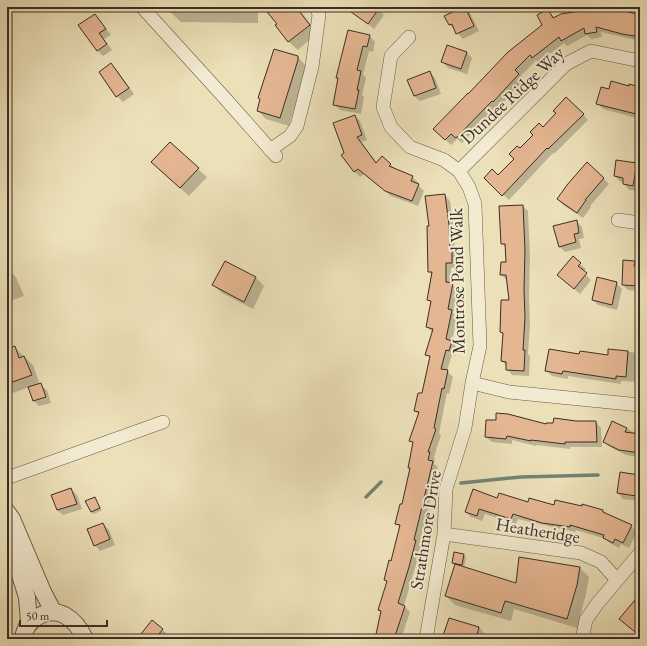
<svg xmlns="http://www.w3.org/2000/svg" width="647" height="646" font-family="'EB Garamond',serif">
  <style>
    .shadow { fill: #0003 }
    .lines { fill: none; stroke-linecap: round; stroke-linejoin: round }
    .stream { stroke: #738475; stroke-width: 3.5 }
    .building { fill: #e5b692; stroke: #3b2e26 }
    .minor-casing { stroke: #675a4a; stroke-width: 14 }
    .tertiary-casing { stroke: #675a4a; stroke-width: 18 }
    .minor { stroke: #f3ebd1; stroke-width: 13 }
    .tertiary { stroke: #f3ebd1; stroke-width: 16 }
    .labels { text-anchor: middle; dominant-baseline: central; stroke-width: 4; stroke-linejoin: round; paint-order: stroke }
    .street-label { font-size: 18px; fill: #3b2e26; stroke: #f3ebd1 }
  </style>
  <rect width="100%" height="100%" fill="#ece0b8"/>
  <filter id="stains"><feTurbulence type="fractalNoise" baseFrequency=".005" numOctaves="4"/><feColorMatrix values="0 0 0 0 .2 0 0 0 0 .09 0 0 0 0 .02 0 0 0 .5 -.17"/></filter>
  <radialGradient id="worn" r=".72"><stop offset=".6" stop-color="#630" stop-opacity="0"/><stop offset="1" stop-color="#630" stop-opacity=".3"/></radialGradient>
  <path class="shadow" d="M169 7H258V23L181 22 169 11Z
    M264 7H297L317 33 298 50 289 42 277 26 278 24Z
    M356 7H375L384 15 374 29 352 12Z
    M439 7H452L447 13Z
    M464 7 470 13 479 31 463 39 450 25Z
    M548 10 555 19 634 15 635 10 640 11V41L601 32 602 37 591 39 587 35 567 46 564 43 538 63 536 60 520 77 524 80 499 107 498 106 462 143 457 139 451 145 434 129 543 25Z
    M95 15 111 35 104 39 112 50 103 56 98 51 80 26Z
    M349 31 370 36 375 42 373 52 369 51 363 74 366 78 362 95 364 97 361 114 340 110 334 104 339 79 338 78Z
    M467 53 472 58 467 74 448 68 443 62Z
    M298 57 306 66V69L289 126 266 119 258 111Z
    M111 64 117 70 134 94 123 102 117 96 100 72Z
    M430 72 435 78 441 94 420 101 414 96Z
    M629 87 640 88V119L603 109 598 104 610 90Z
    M583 114 588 120 554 154 553 153 509 200 485 178 498 176 515 159 520 150 534 135 543 129Z
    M355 116 360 121 367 140 361 142 377 163 390 164 396 170 412 177 418 182 417 184 424 191 418 206 391 196 364 174 360 177 354 171 345 153Z
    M636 164 640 167 639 191 629 190 624 184V182H620L615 176Z
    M198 169 207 177 189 196 161 171Z
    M603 178 609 184 590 206 591 207 583 218 563 205 558 199Z
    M445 195 450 201 454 231 455 256 457 258V268H451V284L458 290 453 313 457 317 452 342 457 347 455 356 452 355 447 371 453 377 449 394 447 393 439 433 441 435 434 457 435 459 434 464 438 467 419 545 421 547 404 606 410 612 402 636 404 639H376L382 613 379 610 388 582 385 580 391 562 400 527 396 523 403 506 410 469 409 467 414 444 410 440 419 415 415 411 423 395 431 359 427 355 433 333 427 327 432 303 428 300 433 276 429 271 430 227Z
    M523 206 528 211 530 256 529 297 530 323 528 354 530 356 529 376 512 375 507 369V366L502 361 504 335 501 332 510 301 507 280 501 275 507 263 506 248 502 243Z
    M576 221 582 227 584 238 579 239 581 248 565 252 559 246Z
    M225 262 256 278 264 286 253 309 222 293 213 285Z
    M634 262 640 267V291L628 290 623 285Z
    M580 264 586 269 583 272 591 280 580 294 564 280Z
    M7 268 16 277 24 296 7 302Z
    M616 283 622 289 617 310 598 305 593 300Z
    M7 311 11 321 7 323Z
    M14 347 33 365 40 385 47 390 51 403 39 406 34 401 29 387 13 393 7 387V350Z
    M609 350 640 353V382L621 381V384L568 376V379L552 376 546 370 580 355 609 356Z
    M576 422H596L601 428 602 447H570V449L537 445 536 446 512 440V444L492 442 486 437 547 425Z
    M613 422 640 435V457L626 455 610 447 604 442Z
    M621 473 639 475 640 477V501L623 499 618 493Z
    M71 489 77 495 82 509 63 515 57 510Z
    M94 498 102 510 94 514 91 512Z
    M498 499 528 504 603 511 606 514 631 526 637 532 629 548 621 544 619 548 610 543 606 539 576 530 575 532 518 519 516 524 485 514 482 521 471 517 466 512Z
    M103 524 109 530 115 545 100 551 95 545Z
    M464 555 466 557 464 568 517 585 580 568 589 577 586 594 577 628 514 609 511 621 455 605 446 596 456 566 453 563Z
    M479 627 488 637 495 639H443Z
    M162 630 168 635 165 639H141Z
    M613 636 621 639H612Z"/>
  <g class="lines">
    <path class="stream" d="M461 483 521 477 598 475
      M366 497 381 482"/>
  </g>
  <path class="building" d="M263 7H296L310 25 288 42 275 25 277 24Z
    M344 7H380L368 24Z
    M463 7H465L474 26 456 34 452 24 449 25 444 16Z
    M603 7H610L640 15V37L622 34 596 27 597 32 585 34 584 28 561 41 559 37 532 58 530 55 515 70 519 74 493 102 492 101 456 138 451 134 445 140 433 129 468 93V94L508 52 542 25 537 15 548 9 553 18 561 14Z
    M95 14 106 29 99 33 107 44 97 51 78 25Z
    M348 30 370 35 367 47 363 46 357 70 361 71 357 90H359L355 109 333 105 338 78H336Z
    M447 45 467 52 461 69 441 62Z
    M274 49 298 56V60L280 118 257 111 260 99 258 98Z
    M111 63 129 88 116 97 99 72Z
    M430 71 436 88 414 96 407 80Z
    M611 81 629 86V84L640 87V115L596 104 601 87 609 89Z
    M566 97 584 114 548 149 547 148 502 196 484 178 492 169 498 175 514 159 509 154 517 146 520 148 533 135 530 132 539 123 543 127 556 113 553 111Z
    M355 115 362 135 357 137 376 163 382 156 391 164 389 166 413 176 411 181 419 184 412 201 385 191 358 169 354 172 341 155 344 153 333 123Z
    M170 142 199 168 180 188 151 162Z
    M616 160 637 163 633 186 623 184V178L614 176Z
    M587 162 604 178 585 200H586L577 213 557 199 567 185Z
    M445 194 449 225 450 251H452V263H446V282L453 283 448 309 452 310 446 339 452 341 449 351 446 350 441 369 448 370 444 389 442 388 434 428 436 429 428 452H430L428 460 433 461 414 540H416L409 567 398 603 405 606 394 639H375L381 611 378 610 387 581 384 580 389 560 391 561 400 525 395 524 400 504H402L410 468H408L413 442 409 441 419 412 414 411 418 393H422L430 356 425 355 433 329 426 327 431 301 427 300 432 272H428L427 226H429L425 196Z
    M523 205 525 250 524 290 525 317 523 350H525L524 371 506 370V362L501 361 503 333 500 332 501 300H509L506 275H500L501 262H506L505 244H501L499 206Z
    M577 220 579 233 574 234 576 242 559 247 553 226Z
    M573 256 581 263 578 266 587 273 574 289 557 275Z
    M623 260 635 261 634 266H640V286L622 285Z
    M225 261 256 277 244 302 212 285Z
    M597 277 617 282 612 305 592 300Z
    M15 346 19 358 24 356 32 375 7 384V349Z
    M549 349 579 354 580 351 608 355V349L628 351 626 377 616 376V379L563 371 562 374 545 371Z
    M41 383 46 397 33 401 28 387Z
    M496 413 508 414 546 424V423H553L554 418 576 421H596L597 442H565V444L531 440V441L507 436 506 439 485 437 486 420H496Z
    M612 421 627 428 625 432 640 434V453L619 450 603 442Z
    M620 472 639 475 636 496 617 493Z
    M71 488 77 504 57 510 51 495Z
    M473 489 497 498 499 493 528 502 529 498 554 505 555 500 582 506V504L603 510V512L632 525 623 543 615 539 613 543 603 538 604 535 570 525V527L542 523 513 514 511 519 479 509 477 516 465 512Z
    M95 497 100 508 91 512 85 501Z
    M103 523 110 539 94 546 87 529Z
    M454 552 464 554 462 565 452 563Z
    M519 557 580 567 577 585 567 619 505 601 501 613 445 596 455 564 516 583Z
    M640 594V636L619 619Z
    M449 618 479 627 476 639H442Z
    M152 620 163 629 159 634 167 639H137Z"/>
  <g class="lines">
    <defs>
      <path id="minor" d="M142 7 222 95 276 156
        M409 37 391 56 383 107 391 127 410 147 444 160 459 171 469 187 475 204 480 346 472 383 465 428 446 489 444 534 426 639
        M270 150 290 136 297 126 312 67 319 15 317 7
        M459 171 566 64 591 51 640 61
        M618 220 640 223
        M472 383 509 392 640 405
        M7 478 163 422
        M444 534 581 553 601 562 617 580
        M582 639 586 620 597 604 640 553"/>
      <path id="tertiary" d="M7 512 12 519 43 592 53 611
        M7 534 27 597 29 622
        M23 639C24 630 28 623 36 618 57 603 76 619 85 639"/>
    </defs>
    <use href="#minor" class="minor-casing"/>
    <use href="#tertiary" class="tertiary-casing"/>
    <use href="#minor" class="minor"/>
    <use href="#tertiary" class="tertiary"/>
  </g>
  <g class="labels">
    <g class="street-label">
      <text transform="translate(512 95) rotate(-43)">Dundee Ridge Way</text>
      <text transform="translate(457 281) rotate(-91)">Montrose Pond Walk</text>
      <text transform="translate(425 530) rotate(-81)">Strathmore Drive</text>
      <text transform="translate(538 530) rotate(9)">Heatheridge</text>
    </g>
  </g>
  <rect width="647" height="646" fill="none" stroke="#ece0b8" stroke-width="24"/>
  <rect x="8" y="8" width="631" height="630" fill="none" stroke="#3b2e26" stroke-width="2"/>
  <rect x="12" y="12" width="623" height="622" fill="none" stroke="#3b2e26"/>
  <path d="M20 620v6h87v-6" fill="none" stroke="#3b2e26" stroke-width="2"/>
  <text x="26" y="620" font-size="12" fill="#3b2e26" stroke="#f3ebd1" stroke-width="3" paint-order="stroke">50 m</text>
  <rect width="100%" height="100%" filter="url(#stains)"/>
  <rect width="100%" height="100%" fill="url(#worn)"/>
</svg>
